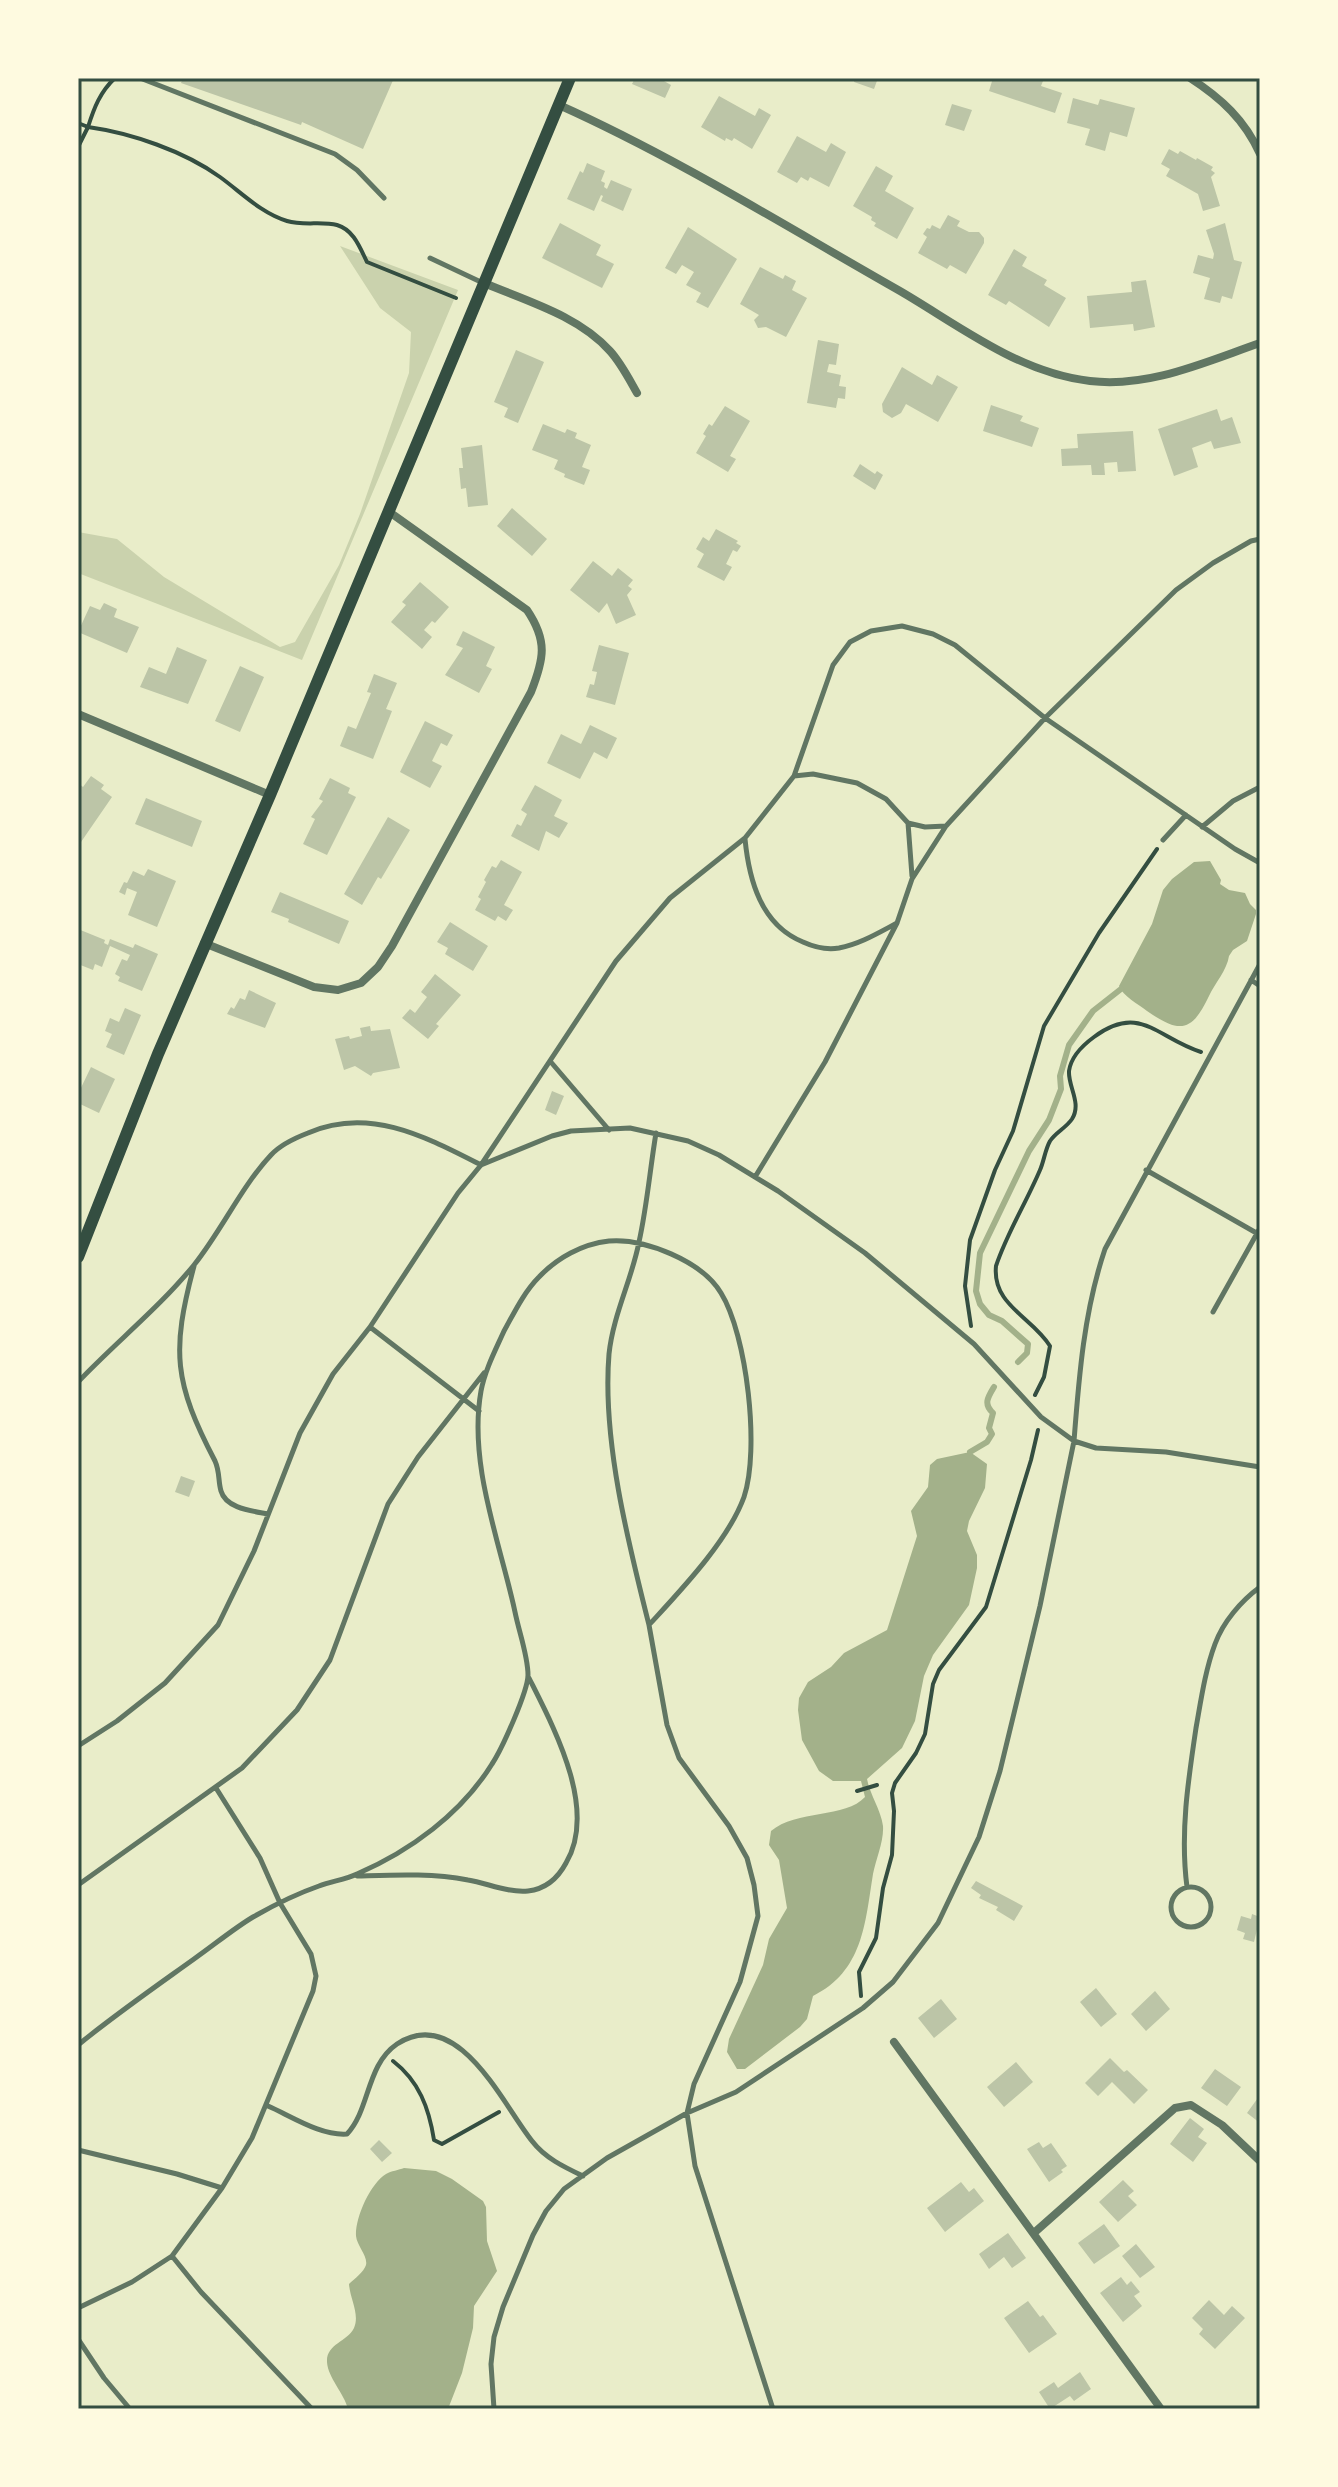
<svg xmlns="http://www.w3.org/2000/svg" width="1338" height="2487" font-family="'Varela Round',sans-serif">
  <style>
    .green { fill: #cad2ad }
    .water { fill: #a3b18a }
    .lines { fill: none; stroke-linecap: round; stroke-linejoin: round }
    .stream { stroke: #a3b18a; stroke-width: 6 }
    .building { fill: #bcc5a7 }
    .path { stroke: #344e41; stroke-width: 4 }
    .service { stroke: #617663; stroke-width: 5 }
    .minor { stroke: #617663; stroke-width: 8 }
    .secondary { stroke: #344e41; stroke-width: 12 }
    .neatline { fill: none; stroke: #344e41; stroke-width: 3 }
  </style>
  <rect width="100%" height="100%" fill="#e9edc9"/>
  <path class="green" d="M340 246 458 290 302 660 78 573V532L117 539 164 577 280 647 295 642 339 565 360 514 409 373 411 332 380 308Z"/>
  <path class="water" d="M1210 861 1221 880 1220 884 1229 890 1245 893 1250 904 1256 910V914L1247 941 1233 950 1229 956C1227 970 1215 983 1209 996 1192 1032 1180 1034 1147 1011 1138 1004 1123 996 1119 986L1152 924 1163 890 1172 879 1194 862Z
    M970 1452 987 1464 985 1488 969 1521 967 1531 977 1555V1568L969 1605 933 1655 924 1676 915 1721 902 1748 867 1779C870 1795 881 1810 883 1826 884 1841 876 1859 873 1874 865 1924 863 1971 813 1996L807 2019 800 2027 745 2069H737L727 2052 729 2039 763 1965 769 1939 787 1908 779 1860 769 1845 771 1831C796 1810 846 1818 865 1797L861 1781H833L819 1771 802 1740 798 1710 799 1698 808 1682 831 1667 844 1653 887 1630 917 1536 911 1511 928 1487 930 1465 937 1459Z
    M404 2168 436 2171 452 2179 483 2201 486 2207 487 2241 497 2271 474 2306 473 2328 462 2373 448 2409H348C344 2393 328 2378 327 2362 326 2344 347 2342 354 2328 360 2314 350 2299 349 2284 354 2279 364 2272 366 2265 368 2256 357 2246 356 2236 355 2218 370 2184 386 2174 391 2171 399 2170 404 2168Z"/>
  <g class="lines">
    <path class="stream" d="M1018 1362 1027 1353 1028 1344 1002 1321 989 1315 980 1304 976 1291 980 1253 1029 1151 1049 1120 1061 1089 1060 1076 1069 1045 1093 1011 1121 989
      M970 1452 987 1442 992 1434 989 1428 993 1413C983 1404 988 1397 994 1387"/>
  </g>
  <path class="building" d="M183 78H394L363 149 302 122 301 125 181 83Z
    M635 78H665L664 81 671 85 665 98 632 84Z
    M855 78H878L874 89 854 82Z
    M993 78H1034L1043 81 1041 86 1062 93 1055 113 989 91Z
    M719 96 755 116 759 108 771 115 752 149 734 138 732 141 726 138 725 141 701 127Z
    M1073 98 1098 105 1100 99 1135 108 1127 137 1110 132 1105 151 1085 145 1090 129 1067 123Z
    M952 104 972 110 964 131 945 125Z
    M797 136 826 152 831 143 846 152 829 187 810 177 808 181 801 177 797 183 777 172Z
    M1169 149 1178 154 1180 151 1196 160 1197 158 1213 167 1211 170 1215 173 1211 177 1220 206 1203 211 1198 194 1166 176 1170 169 1161 164Z
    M587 163 605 171 601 181 605 183 604 187 607 189 611 180 632 189 623 211 601 201 603 196 601 195 594 211 567 199 580 171 583 173Z
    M876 166 893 176 885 191 914 208 897 239 874 226 876 223 871 220 872 217 853 206Z
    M948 215 960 221 957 226 969 232H979L984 238V243L966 274 950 265 947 269 918 253 927 237 923 234 927 228 930 229 932 225 940 229Z
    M560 223 601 245 596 255 614 264 602 288 542 258Z
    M1225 223 1234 260 1242 262 1232 299 1222 296 1220 303 1204 299 1210 278 1193 273 1198 255 1213 259 1214 254 1206 230Z
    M688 227 737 259 708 308 696 302 701 293 686 285 694 272 682 265 676 274 665 268Z
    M1014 249 1027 257 1022 266 1047 280 1044 285 1066 298 1049 327 1009 301 1006 305 988 295Z
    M760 267 783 279 785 275 796 281 792 290 807 298 786 337 766 327 758 328 754 320 759 315 740 304Z
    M1146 280 1155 327 1134 331 1133 324 1090 328 1087 296 1132 292 1131 282Z
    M818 340 839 344 836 365 829 364 827 372 841 375 839 386 846 387 845 399 838 398 836 408 807 403Z
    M516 350 544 362 518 423 504 417 508 408 494 402Z
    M902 367 932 385 937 375 958 387 938 422 906 404 901 413 892 418 883 412 882 404Z
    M991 405 1023 416 1020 421 1039 428 1032 447 983 431Z
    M725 406 750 421 730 456 736 459 728 472 696 453 706 436 703 434 709 424 712 426Z
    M1217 409 1221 421 1232 417 1241 443 1214 449 1211 441 1192 448 1198 467 1174 476 1158 429Z
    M543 424 565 433 567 429 577 433 575 438 591 445 582 467 590 470 584 485 564 477 565 474 554 469 558 460 532 450Z
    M1133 431 1136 471 1118 472 1117 462 1104 463 1105 475H1092L1091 465 1062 466 1061 449 1078 448 1077 434Z
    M482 445 488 505 468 507 466 488 461 489 459 468H463L461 448Z
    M860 464 875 474 877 471 883 475 875 490 853 476Z
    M512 508 547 539 532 556 497 526Z
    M716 529 738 541 736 543 741 546 737 552 733 550 726 564 732 567 724 581 697 567 704 554 696 549 703 537 709 541Z
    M593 561 612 576 618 568 633 580 628 586 632 589 627 595 636 615 616 624 607 603 599 613 570 590Z
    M420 582 449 607 435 623 432 621 424 630 432 637 422 649 391 622 406 605 402 602Z
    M104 603 117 609 114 617 139 627 127 653 78 632 90 606 100 610Z
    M463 631 495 647 486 666 492 669 479 693 445 675 463 648 456 645Z
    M599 645 629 653 615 705 586 697 590 684 594 685 597 672 592 671Z
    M177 647 207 660 188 704 140 687 149 667 166 674Z
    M240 666 264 677 240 732 215 721Z
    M374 674 397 683 386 709 392 711 373 759 340 746 348 726 356 729 371 693 367 692Z
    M425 721 453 735 447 746 441 743 432 761 442 766 430 788 400 772Z
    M590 725 617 738 607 759 594 752 580 779 547 763 561 734 581 744Z
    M91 776 104 785 101 789 112 797 81 842 78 840V783L83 787Z
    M330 778 350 788 348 793 356 797 327 855 303 844 315 819 311 817 323 801 319 799Z
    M535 785 562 800 554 816 568 823 559 838 546 831 539 851 511 836 517 824 521 826 527 814 521 810Z
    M146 798 202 821 192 847 135 824Z
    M388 817 410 830 381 879 378 877 362 905 344 894Z
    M501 860 522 872 504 905 513 910 506 921 498 916 495 921 475 910 481 899 478 897 486 882 484 880 492 866 496 868Z
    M148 869 176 881 157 927 128 915 137 892 127 888 125 895 119 892 124 882 127 883 133 871 144 876Z
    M280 892 349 921 339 944 288 922 289 919 271 912Z
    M450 922 488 946 473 971 445 954 448 948 437 942Z
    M78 929 105 940 104 943 108 945 110 939 133 948 135 944 158 954 142 991 118 981 120 977 115 974 122 959 127 961 130 955 110 946 102 967 95 964 93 970 78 964Z
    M435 974 461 995 436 1024 439 1026 428 1039 402 1018 410 1009 415 1013 427 997 421 992Z
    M249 990 276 1003 265 1028 227 1014 231 1007 234 1009 240 998 245 1000Z
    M125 1008 141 1015 124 1055 106 1047 112 1034 105 1031 110 1018 119 1022Z
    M370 1026 371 1031 390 1029 400 1068 373 1073 371 1076 355 1066 344 1070 335 1039 349 1036 350 1039 362 1036 360 1028Z
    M91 1067 115 1079 99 1113 78 1103V1094Z
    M552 1091 564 1096 556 1115 545 1110Z
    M181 1476 195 1481 189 1497 175 1492Z
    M976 1881 1023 1906 1014 1921 996 1910 998 1907 979 1898 981 1895 971 1888Z
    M1252 1914 1260 1917 1254 1942 1243 1939 1245 1933 1237 1930 1241 1916 1251 1919Z
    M1096 1988 1117 2014 1101 2027 1080 2002Z
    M1155 1991 1170 2009 1146 2031 1131 2014Z
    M941 1999 957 2019 934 2038 918 2018Z
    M1110 2058 1124 2072 1127 2070 1148 2090 1134 2104 1112 2082 1098 2096 1085 2083Z
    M1016 2062 1033 2082 1004 2107 987 2087Z
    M1215 2069 1241 2087 1227 2106 1201 2088Z
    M1260 2095V2123L1247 2113Z
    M1190 2118 1204 2129 1198 2137 1207 2143 1193 2162 1170 2144Z
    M379 2140 392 2153 382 2162 370 2149Z
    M1039 2142 1043 2148 1051 2143 1067 2166 1061 2170 1063 2172 1049 2182 1027 2149Z
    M1123 2180 1134 2191 1128 2196 1137 2205 1118 2222 1099 2202Z
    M961 2182 969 2192 974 2188 984 2201 945 2232 927 2208Z
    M1104 2224 1120 2246 1094 2264 1078 2243Z
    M1008 2233 1026 2258 1012 2268 1004 2257 989 2269 979 2254Z
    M1136 2244 1155 2267 1140 2278 1122 2256Z
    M1121 2277 1127 2285 1131 2281 1140 2292 1134 2296 1142 2306 1123 2322 1100 2293Z
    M1209 2300 1224 2315 1232 2306 1245 2318 1215 2349 1199 2334 1203 2329 1192 2318Z
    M1028 2301 1040 2317 1043 2315 1057 2334 1029 2353 1004 2318Z
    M1080 2372 1091 2389 1074 2401 1070 2396 1050 2409 1039 2392 1054 2382 1058 2388Z"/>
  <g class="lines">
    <path class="path" d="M115 78C100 92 94 108 88 127 131 133 184 151 220 177 242 193 261 213 287 221 303 226 322 221 337 225 354 230 360 248 367 262L456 298
      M78 123 88 127 78 147
      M971 1326 965 1286 970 1240 995 1170 1013 1131 1044 1026 1099 933 1157 849
      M1035 1395 1044 1377 1050 1346C1032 1317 992 1305 996 1266 1007 1233 1026 1203 1040 1170 1044 1161 1045 1150 1050 1141 1056 1132 1066 1128 1072 1119 1082 1103 1068 1087 1069 1071 1071 1057 1083 1045 1094 1037 1140 1003 1157 1038 1201 1052
      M857 1791 877 1785
      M861 1996 859 1972 876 1938 883 1888 892 1855 894 1811 892 1793 895 1783 916 1753 925 1734 933 1684 939 1670 986 1607 1031 1460 1038 1430
      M393 2061C419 2081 429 2108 434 2140L442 2144 499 2112"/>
    <path class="service" d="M140 78 335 154 357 170 384 198
      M430 258 483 283
      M794 776 813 774 857 783 886 799 908 823 912 876
      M908 823 925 827 946 826
      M1202 827 1233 801 1260 787
      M745 839C749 880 761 925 803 942 814 947 827 950 839 948 860 944 878 933 897 923
      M1163 840 1186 815
      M1260 964 1105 1249C1084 1311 1079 1376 1074 1441L1096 1448 1166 1452 1260 1467
      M1251 980 1260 986
      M550 1061 609 1130
      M1146 1170 1260 1235
      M755 1177 825 1062 897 923 912 879 946 826 1045 718 1176 590 1213 563 1251 541 1260 539
      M194 1266C171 1352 174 1382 215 1461 220 1472 218 1481 221 1491 226 1509 254 1511 268 1514
      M1213 1312 1260 1228
      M370 1327 479 1411
      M78 1382C116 1342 159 1308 194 1265 222 1230 241 1187 271 1155 281 1144 295 1138 308 1133 369 1106 426 1137 481 1165L616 961 670 898 745 838 794 776 833 665 850 642 871 631 902 626 933 634 955 645 1045 718 1235 849 1260 863
      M649 1625C628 1542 602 1439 609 1354 613 1315 632 1279 639 1242 647 1206 650 1169 656 1133
      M78 1746 117 1721 165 1683 218 1625 254 1551 300 1433 333 1374 370 1327 458 1193 481 1165 552 1136 571 1131 630 1128 688 1141 719 1155 778 1191 865 1253 974 1344 1041 1417 1074 1441 1040 1606 1000 1771 979 1837 938 1923 893 1982 863 2008 736 2092 687 2113 607 2158 564 2189 546 2211 533 2235 503 2307 494 2337 491 2364 494 2409
      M357 1876C394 1875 431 1873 468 1880 487 1883 508 1893 528 1891 545 1889 558 1878 566 1863 598 1809 554 1728 529 1678
      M78 1885 242 1768 297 1710 330 1660 388 1504 418 1457 484 1373
      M1187 1887C1180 1834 1188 1781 1196 1728 1201 1700 1205 1671 1215 1644 1223 1622 1241 1601 1260 1587
      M1171 1907a20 20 0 1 1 40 0a20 20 0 1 1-40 0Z
      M78 2045C116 2014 155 1987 194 1959 214 1945 233 1929 253 1917 274 1905 296 1894 319 1886 331 1881 345 1880 357 1874 410 1851 461 1814 492 1764 502 1749 528 1691 528 1675 528 1656 519 1632 515 1612 500 1542 468 1464 481 1391 485 1370 495 1351 504 1331 514 1313 524 1292 539 1277 557 1258 582 1244 609 1241 644 1238 702 1261 721 1293 747 1335 760 1450 744 1497 728 1541 681 1590 649 1625L667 1725 679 1758 729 1826 747 1858 754 1885 758 1916 740 1982 694 2084 687 2113 695 2166 773 2409
      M268 2106C291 2116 321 2136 347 2134 370 2110 366 2065 397 2044 458 2004 503 2105 532 2141 545 2158 564 2167 583 2176
      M78 2150 177 2174 222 2188
      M172 2256 201 2292 312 2409
      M78 2308 132 2282 172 2256 222 2188 252 2138 313 1991 316 1976 311 1954 280 1903 260 1858 216 1788
      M78 2339 104 2378 130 2409"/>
    <path class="minor" d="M1190 78C1221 98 1245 120 1260 154
      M559 105C677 158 787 227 900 291 960 326 1019 373 1090 381 1149 388 1205 362 1260 343
      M484 283C527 301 579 316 610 351 621 363 629 379 637 393
      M78 714 270 795
      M204 943 314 987 338 990 361 983 378 967 392 946 531 692C544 659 548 641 527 610L388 511
      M894 2042 1161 2409
      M1035 2232 1175 2108 1191 2105 1222 2125 1260 2161"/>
    <path class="secondary" d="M78 1257 158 1054 270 795 570 78"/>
  </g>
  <rect width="1338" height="2487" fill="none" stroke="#fefae0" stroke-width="160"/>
  <rect x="80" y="80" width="1178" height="2327" class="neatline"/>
</svg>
